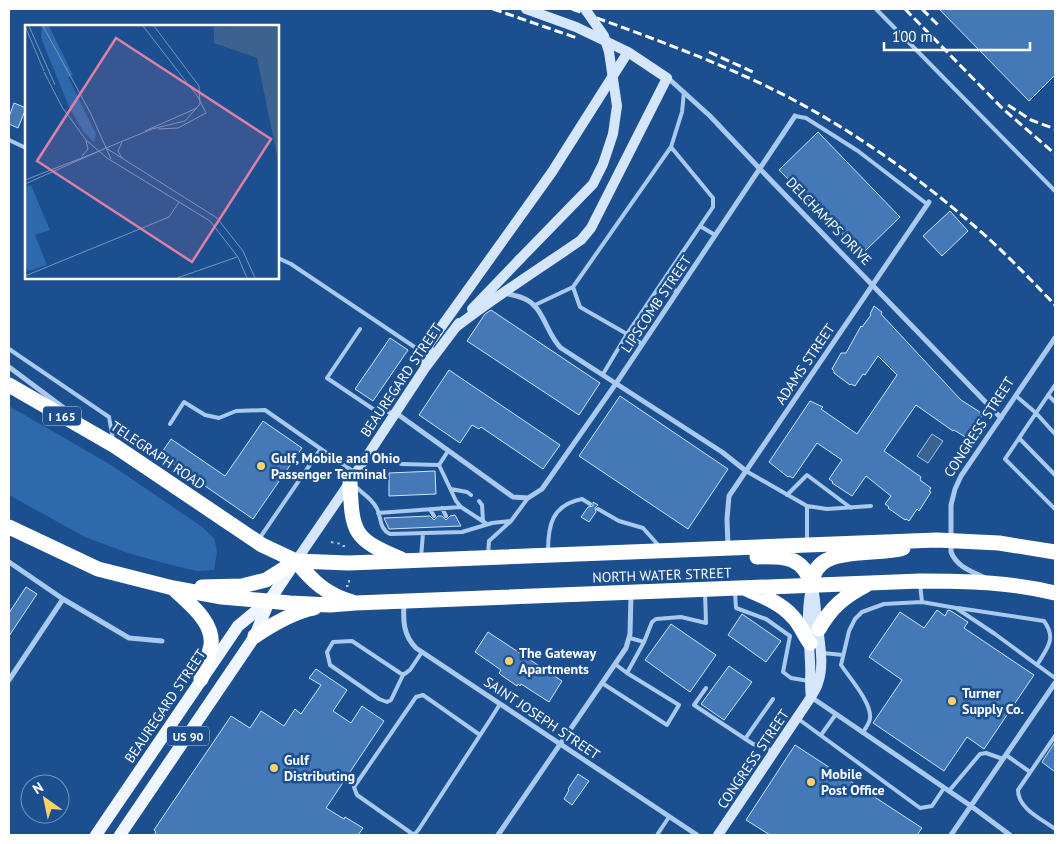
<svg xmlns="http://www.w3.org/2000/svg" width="1064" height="844" font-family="'PT Sans',sans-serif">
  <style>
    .green { fill: #2e69ad }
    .water { fill: #3c6290; stroke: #9cc4f0 }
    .building { fill: #4478b7; stroke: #cfe3fa }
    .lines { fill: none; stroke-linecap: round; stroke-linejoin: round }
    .path { stroke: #a9c9ee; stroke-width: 2; stroke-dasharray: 2.5 4; stroke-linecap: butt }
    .lane { stroke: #a9c9ee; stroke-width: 4 }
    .street { stroke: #a9c9ee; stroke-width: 5 }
    .secondary { stroke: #d6e6fa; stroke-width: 10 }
    .primary { stroke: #f0f6ff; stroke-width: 12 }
    .highway { stroke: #fff; stroke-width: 15 }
    .rail { stroke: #fff; stroke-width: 3; stroke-dasharray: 9 4; stroke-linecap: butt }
    .secondary-bridge { stroke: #d6e6fa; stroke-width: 10 }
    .poi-dot { fill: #ffd166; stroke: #1b4f8f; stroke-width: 2 }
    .labels { text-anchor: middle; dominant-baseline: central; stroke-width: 5; stroke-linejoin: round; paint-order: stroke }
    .shield { fill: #1b4f8f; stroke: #bbcadd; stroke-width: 1 }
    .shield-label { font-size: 12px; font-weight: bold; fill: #fff }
    .street-label { font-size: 14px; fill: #fff; stroke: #1b4f8f }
    .poi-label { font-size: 14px; font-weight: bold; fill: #fff; stroke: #1b4f8f; text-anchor: start }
    .inset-road { fill: none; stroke: #7695bc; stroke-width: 1 }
    .view { fill: #dd80a5; fill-opacity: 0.15; stroke: #dd80a5; stroke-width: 2.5 }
    .inset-edge { fill: none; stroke: #fff; stroke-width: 2.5 }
  </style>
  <rect width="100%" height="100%" fill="#1b4f8f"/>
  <path class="green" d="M9 406 111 465 201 526 214 538 217 551 214 570 197 571 171 565 128 553 85 537 9 495Z"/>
  <path class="water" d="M932 434 943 441 928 463 917 456Z"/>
  <path class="building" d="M939 9H1055V75L1029 101Z
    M14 103 26 108 18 128 9 124V117Z
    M818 132 900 217 862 254 779 170Z
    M950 211 968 231 942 256 923 236Z
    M874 306 882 312 881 314 961 400 983 414 970 435H969L967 438 954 430 953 431 916 405 884 451 921 477 920 480 931 488 929 491 931 492 919 511 917 509 909 521 906 519 905 520 888 508 889 507 885 504 891 496 866 476 852 496 832 483 833 482 829 479 842 460 817 443 793 478 789 476 788 477 769 462 810 401 823 407 821 409 857 434 897 375 878 356 865 375 863 374 855 386 851 384 850 385 834 373V371L832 369 841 353H846L861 326 862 327 871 315 870 314Z
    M491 310 600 383 579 415 467 341 485 314Z
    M390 338 408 350 373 401 355 389Z
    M449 370 560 445 543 469 481 427 479 429 472 425 460 443 419 415Z
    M620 396 728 469 688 529 579 456Z
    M263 421 302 448 253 519 160 455 171 439 225 476Z
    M435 471 436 494 389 496V473Z
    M593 502 598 505 595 508 596 512 589 522 581 517 588 507 593 506Z
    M455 515 461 526 389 529 384 518 430 516 434 520 438 516H442L446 520 450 516Z
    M26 587 37 594 9 636V613Z
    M937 610 945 616 948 610 951 611 968 622 964 628 1034 675 984 749 967 737 944 771 873 723 902 680 869 657 900 612 924 628Z
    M742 614 781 641 766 662 728 635Z
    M671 624 716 655 690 692 645 660Z
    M488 632 562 681 549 702 521 684 520 686 518 684 517 686 501 675 499 673 501 670 475 652Z
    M729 666 752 682 724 720 701 704Z
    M316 669 347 690 333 711 351 723 362 706 384 721 326 808 344 819 345 817 363 828 358 835H154L156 832 154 830 231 716 250 728 261 711 284 726 295 709 301 714 321 685 309 678Z
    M1055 742V772L1042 762Z
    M795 745 922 828 917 835H770L746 820Z
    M578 774 589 781 572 805 564 799 569 790 568 789Z"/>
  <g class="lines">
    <path class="path" d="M331 542 342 544 343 546H348
      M346 586H349V580"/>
    <path class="lane" d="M876 9 1055 191
      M795 116 806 118 858 151 927 204
      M9 140 26 148
      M700 226 715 235
      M278 258 291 264 419 350 423 361
      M662 282 677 292
      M573 287 580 307 627 334 713 207V198L671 147
      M535 305 573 287 671 147 682 112 684 92
      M360 329 327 378 373 409 393 413
      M9 349 109 417 113 439
      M603 374 627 334 642 344
      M1055 385 1036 413 1055 434
      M1048 395 1055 402
      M1016 396 1036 413 1005 459 1055 509
      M170 424 184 402 205 415 219 418 236 411 265 410 354 472
      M1019 438 1055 475
      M448 451 439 465 456 501 461 507 487 524
      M401 464 439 465
      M746 471 807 506 827 509 871 506
      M356 487C362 493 372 499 376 507 382 516 378 528 390 534L462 532 492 523 511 521
      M451 489 467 492 471 495
      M787 495 807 475 851 508
      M479 501 482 505 483 521
      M807 506V541
      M442 508 446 516
      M430 509 434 516
      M598 509 619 521 643 528 660 547
      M378 513 461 507
      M259 539 320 450
      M548 551C548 525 552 505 582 499L590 504
      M488 555 489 541 511 521 528 498
      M421 558 423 533
      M920 584 922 602
      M735 592 736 608 766 619 790 636 783 672 791 678 809 681
      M958 608 1044 621C1057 639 1047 648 1037 665
      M630 638 644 642
      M823 653 843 655
      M615 664 627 673 644 642 652 622 656 619 681 617 706 623 705 592
      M403 675 352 641 333 642 327 652 330 665 379 699 387 702 391 700 403 675 410 670 422 652
      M602 683 667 725 679 705 627 673
      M706 688 694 705 753 744 764 747 772 751
      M797 718 920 808 932 806 944 788
      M863 733C865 728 870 723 870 718 872 703 849 677 841 665L849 631 855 619 862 612 884 604 922 602 956 608 995 634 1055 678
      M480 735 423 695 416 697 354 787 357 795 414 835 419 829 490 720 500 704
      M821 735 836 714
      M1055 736 1018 790C1018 809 1042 819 1055 829
      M745 739 773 699
      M1006 755 1030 772
      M949 791 980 754 986 753 1003 759
      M657 835 669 817"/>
    <path class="street" d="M668 78 710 116 760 169 1001 418
      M504 293C512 295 520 296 527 300 544 309 547 335 561 348L722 452 746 471
      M9 367 68 411
      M396 413 513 497 528 498 542 489 617 382 795 116
      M728 547 727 519 729 496 929 202
      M9 562 63 599 129 638 162 641
      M985 578C971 571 957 567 951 552V505L955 489 961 476 1055 338
      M404 603C403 620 403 635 416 648L697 835
      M9 680 63 599
      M811 697 971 806 1010 835
      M498 835 626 648 630 634 631 595
      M951 835 1055 683"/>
    <path class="secondary" d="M472 309 520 259
      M456 327C496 296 539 269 581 240L591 228 667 78 628 52 576 27 526 9
      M425 368 429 344 552 172 628 52
      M296 561 350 482 425 368 459 323
      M811 697C809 685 811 675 810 662 809 636 805 610 812 585
      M718 835 811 697C813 693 817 688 818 683 825 665 819 638 817 620 815 607 816 597 812 585"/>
    <path class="primary" d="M96 835 238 626 267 602
      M120 835 255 636 269 601 295 562"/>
    <path class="highway" d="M9 385 115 446 262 545 296 561 349 563 937 540 999 543 1055 552
      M350 482C352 533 353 539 401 559
      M9 527 98 569 173 588 222 597 290 603 330 605 355 603 920 581C966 581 1010 582 1055 593
      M757 557C784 556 803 556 812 585
      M296 561C313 582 326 594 352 602
      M812 585C813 543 875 557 903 548
      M202 587 242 586 266 580 296 561
      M173 588C188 603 214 621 211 645 209 656 204 668 201 679
      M746 589C762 596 781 603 793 617 800 624 804 635 810 643
      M819 629C831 607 845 596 866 585
      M255 636C273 624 293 612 314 608"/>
    <path class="rail" d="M493 9 577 38
      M572 9C638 33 703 56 766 86 847 125 921 178 988 238 1011 259 1033 282 1055 305
      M905 9 1002 108 1055 154
      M922 9 940 27
      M709 52 753 72
      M1008 105 1031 120 1055 129"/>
    <path class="secondary-bridge" d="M520 259 593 184 603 164 613 134 617 106 609 52 604 36 585 9"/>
  </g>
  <g class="poi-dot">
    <circle cx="261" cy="466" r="5"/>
    <circle cx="509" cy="661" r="5"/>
    <circle cx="952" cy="701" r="5"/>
    <circle cx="274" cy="768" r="5"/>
    <circle cx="811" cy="782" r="5"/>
  </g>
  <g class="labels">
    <g class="shield">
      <rect x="43" y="406.5" width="38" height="19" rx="4"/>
      <rect x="167" y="726.5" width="42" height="19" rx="4"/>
    </g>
    <g class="shield-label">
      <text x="62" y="416">I 165</text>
      <text x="188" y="736">US 90</text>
    </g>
    <g class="street-label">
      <text transform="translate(829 221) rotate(46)">DELCHAMPS DRIVE</text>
      <text transform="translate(656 304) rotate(-56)">LIPSCOMB STREET</text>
      <text transform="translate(805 364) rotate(-56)">ADAMS STREET</text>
      <text transform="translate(401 380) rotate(-56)">BEAUREGARD STREET</text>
      <text transform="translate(979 427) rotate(-57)">CONGRESS STREET</text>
      <text transform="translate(158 455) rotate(34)">TELEGRAPH ROAD</text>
      <text transform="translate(662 575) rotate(-2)">NORTH WATER STREET</text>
      <text transform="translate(165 706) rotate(-56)">BEAUREGARD STREET</text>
      <text transform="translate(542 718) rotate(34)">SAINT JOSEPH STREET</text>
      <text transform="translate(753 759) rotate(-56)">CONGRESS STREET</text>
    </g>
    <g class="poi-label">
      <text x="271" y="458">Gulf, Mobile and Ohio<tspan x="271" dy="16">Passenger Terminal</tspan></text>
      <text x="519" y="653">The Gateway<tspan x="519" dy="16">Apartments</tspan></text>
      <text x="962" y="693">Turner<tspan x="962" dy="16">Supply Co.</tspan></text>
      <text x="284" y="760">Gulf<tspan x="284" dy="16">Distributing</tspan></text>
      <text x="821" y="774">Mobile<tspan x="821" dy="16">Post Office</tspan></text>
    </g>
  </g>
  <g transform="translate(25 25)">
    <rect width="254" height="254" fill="#1b4f8f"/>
    <path d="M17 1H24L48 50 43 52 71 109 69 117 58 106 45 84 16 13ZM6 160 25 205 10 210 22 240 4 246 0 240V162Z" fill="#2e69ad"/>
    <path d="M254 1V141L232 33 189 18V2Z" fill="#3c6290"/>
    <path class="inset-road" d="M0 1 19 46M4 1 30 60M18 1 66 89 86 134M118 1 173 72 181 88 153 103 133 104M19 47 37 82 61 115 82 133 185 196 213 232 222 253M120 106 172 83M97 117 93 126 97 133M81 123 127 104 160 96 175 79 174 61 129 1M81 123 192 193 218 226 230 253M57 131 63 124 61 116M0 155 72 127M0 159 81 123M0 251 144 192 154 177M152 253 212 232"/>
    <path class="view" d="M91 13 246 114 167 237 12 136Z"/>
    <rect width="254" height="254" class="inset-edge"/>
  </g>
  <rect width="1064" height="844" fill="none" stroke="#ffffff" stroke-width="20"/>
  <g transform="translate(45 799) rotate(327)"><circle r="24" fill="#1b4f8f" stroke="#7695bc"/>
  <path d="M0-4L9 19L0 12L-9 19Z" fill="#ffd166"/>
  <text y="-8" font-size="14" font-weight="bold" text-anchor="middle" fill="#ffffff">N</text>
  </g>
  <path d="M884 42v8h146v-8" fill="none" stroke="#ffffff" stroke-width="2.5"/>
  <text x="892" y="42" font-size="15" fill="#ffffff" stroke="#1b4f8f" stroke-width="4" paint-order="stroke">100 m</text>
</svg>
